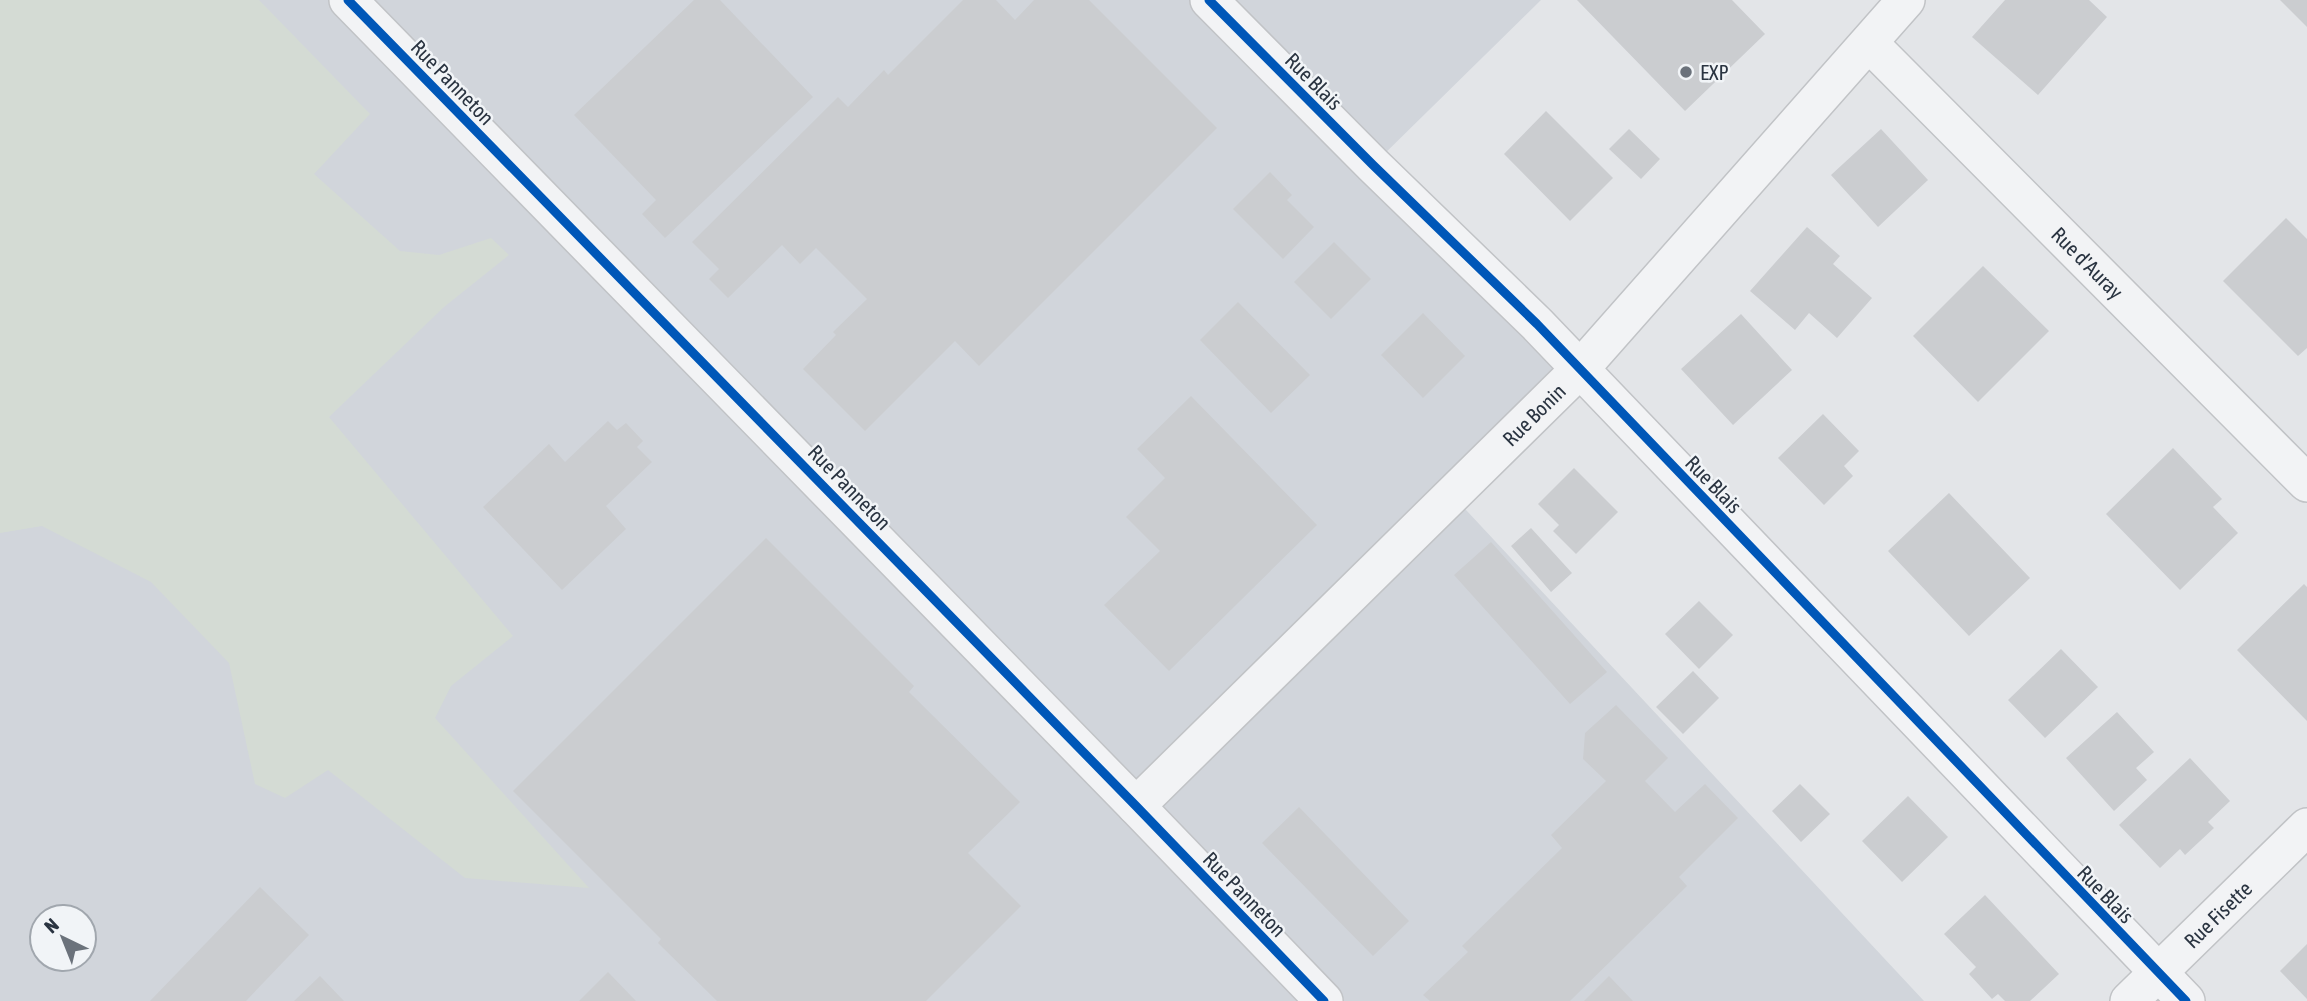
<svg xmlns="http://www.w3.org/2000/svg" width="2307" height="1001" font-family="'Asap Condensed',sans-serif">
  <style>
    .built { fill: #d1d5db; fill-rule: evenodd }
    .green { fill: #d4dbd4 }
    .building { fill: #cbcdd0 }
    .lines { fill: none; stroke-linecap: round; stroke-linejoin: round }
    .minor-casing { stroke: #c1c3c6; stroke-width: 40 }
    .minor { stroke: #f2f3f5; stroke-width: 37 }
    .cycleway-casing { stroke: #f1f4f7; stroke-width: 13 }
    .cycleway { stroke: #0057b8; stroke-width: 9 }
    .poi-dot { fill: #6b727b; stroke: #f1f4f7; stroke-width: 2.5 }
    .labels { text-anchor: middle; dominant-baseline: central; stroke-width: 5; stroke-linejoin: round; paint-order: stroke }
    .poi-label { font-size: 21px; fill: #2a3441; stroke: #f1f4f7; text-anchor: start }
    .street-label { font-size: 21px; fill: #2a3441; stroke: #f1f4f7 }
  </style>
  <rect width="100%" height="100%" fill="#e3e5e8"/>
  <path class="built" d="M0 0H1541L1373 165 1580 369 1453 496 1924 1001H0ZM42 917H84V959H42Z"/>
  <path class="green" d="M0 0H259L370 114 314 174 400 251 439 255 491 238 509 255 444 307 329 417 513 636 451 686 435 718 589 888 465 878 328 770 285 798 255 784 229 663 151 582 42 526 0 533Z"/>
  <path class="building" d="M694 0H720L813 97 665 238 642 214 656 200 574 115Z
    M963 0H996L1015 20 1034 0H1089L1217 128 979 366 955 341 865 431 803 369 836 335 833 332 867 299 816 248 800 264 782 245 728 298 709 279 719 269 692 242 838 97 848 107 884 70 888 75Z
    M1577 0H1732L1765 34 1685 111Z
    M2005 0H2089L2107 17 2038 95 1972 37Z
    M2280 0H2307V27Z
    M1546 111 1613 178 1570 221 1504 154Z
    M1629 129 1660 159 1641 179 1609 149Z
    M1881 129 1928 180 1878 227 1831 175Z
    M1270 172 1292 195 1287 200 1314 227 1283 259 1233 209Z
    M2286 218 2307 239V348L2298 356 2223 281Z
    M1807 227 1840 256 1833 264 1872 298 1837 338 1809 313 1795 330 1750 291Z
    M1334 242 1371 279 1331 319 1294 282Z
    M1983 266 2049 331 1978 402 1913 336Z
    M1238 302 1310 375 1271 413 1200 340Z
    M1423 313 1465 356 1423 398 1381 355Z
    M1741 314 1792 370 1733 425 1681 369Z
    M1191 396 1317 525 1169 671 1104 605 1160 551 1126 517 1165 478 1137 449Z
    M1823 414 1859 451 1844 466 1853 476 1824 505 1778 458Z
    M608 421 617 430 626 423 643 441 637 447 652 462 606 506 626 529 562 590 483 507 549 444 565 462Z
    M2173 448 2222 499 2213 507 2238 533 2180 590 2106 514Z
    M1574 468 1618 512 1576 554 1553 531 1559 525 1538 504Z
    M1949 493 2030 578 1969 636 1888 551Z
    M1531 528 1572 573 1551 592 1511 546Z
    M766 538 914 686 909 692 1020 802 968 853 1021 906 926 1001H717L658 943 661 939 513 791Z
    M1491 542 1607 672 1570 704 1454 575Z
    M2304 584 2307 587V721L2237 650Z
    M1699 601 1733 635 1699 669 1665 634Z
    M2061 649 2098 687 2045 738 2008 700Z
    M1693 671 1719 698 1683 734 1656 707Z
    M1616 705 1668 758 1645 781 1675 812 1705 784 1738 818 1679 877 1687 886 1570 1001H1430L1423 995 1468 952 1462 946 1562 848 1551 835 1606 781 1583 759 1585 733Z
    M2117 712 2154 752 2136 768 2147 780 2114 811 2066 758Z
    M2190 758 2230 801 2208 822 2214 828 2185 855 2180 849 2160 868 2119 825Z
    M1800 784 1830 814 1801 842 1772 811Z
    M1908 796 1948 837 1902 882 1862 841Z
    M1299 807 1409 921 1373 956 1262 843Z
    M260 887 309 935 246 1001H150Z
    M1985 895 2059 974 2030 1001H2005L1998 994 1992 999 1969 974 1976 967 1944 934Z
    M2307 944V999L2280 971Z
    M608 972 636 1001H579Z
    M320 976 344 1001H294Z
    M1609 976 1633 1001H1584Z"/>
  <g class="lines">
    <defs>
      <g id="minor">
        <path d="M348 0 1136 806 1324 1001"/>
        <path d="M1209 0 1373 165 1537 324 2186 1001"/>
        <path id="s1" d="M1869 43 2307 483"/>
        <path id="s2" d="M1136 806 1580 369 1906 0"/>
        <path id="s3" d="M2129 1001 2307 827"/>
      </g>
    </defs>
    <use href="#minor" class="minor-casing"/>
    <use href="#minor" class="minor"/>
    <defs>
      <path id="cycleway" d="M348 0 1136 806 1324 1001
        M1209 0 1373 165 1537 324 2186 1001"/>
    </defs>
    <use href="#cycleway" class="cycleway-casing"/>
    <use href="#cycleway" class="cycleway"/>
  </g>
  <circle class="poi-dot" cx="1686" cy="72" r="7"/>
  <g class="labels">
    <g class="poi-label">
      <text x="1700" y="72">EXP</text>
    </g>
    <g class="street-label">
      <text transform="translate(1314 81) rotate(45)">Rue Blais</text>
      <text transform="translate(453 82) rotate(46)">Rue Panneton</text>
      <text stroke="none"><textPath href="#s1" startOffset="310">Rue d'Auray</textPath></text>
      <text stroke="none"><textPath href="#s2" startOffset="558">Rue Bonin</textPath></text>
      <text transform="translate(1714 484) rotate(46)">Rue Blais</text>
      <text transform="translate(850 487) rotate(46)">Rue Panneton</text>
      <text transform="translate(1245 894) rotate(46)">Rue Panneton</text>
      <text transform="translate(2106 894) rotate(46)">Rue Blais</text>
      <text stroke="none"><textPath href="#s3" startOffset="124">Rue Fisette</textPath></text>
    </g>
  </g>
  <g transform="translate(63 938) rotate(317)"><circle r="33" fill="#f1f4f7" stroke="#a1a7ae" stroke-width="2"/>
  <path d="M0-5L12 26L0 18L-12 26Z" fill="#6b727b"/>
  <text y="-10" font-size="19" font-weight="bold" text-anchor="middle" fill="#2a3441">N</text>
  </g>
</svg>
